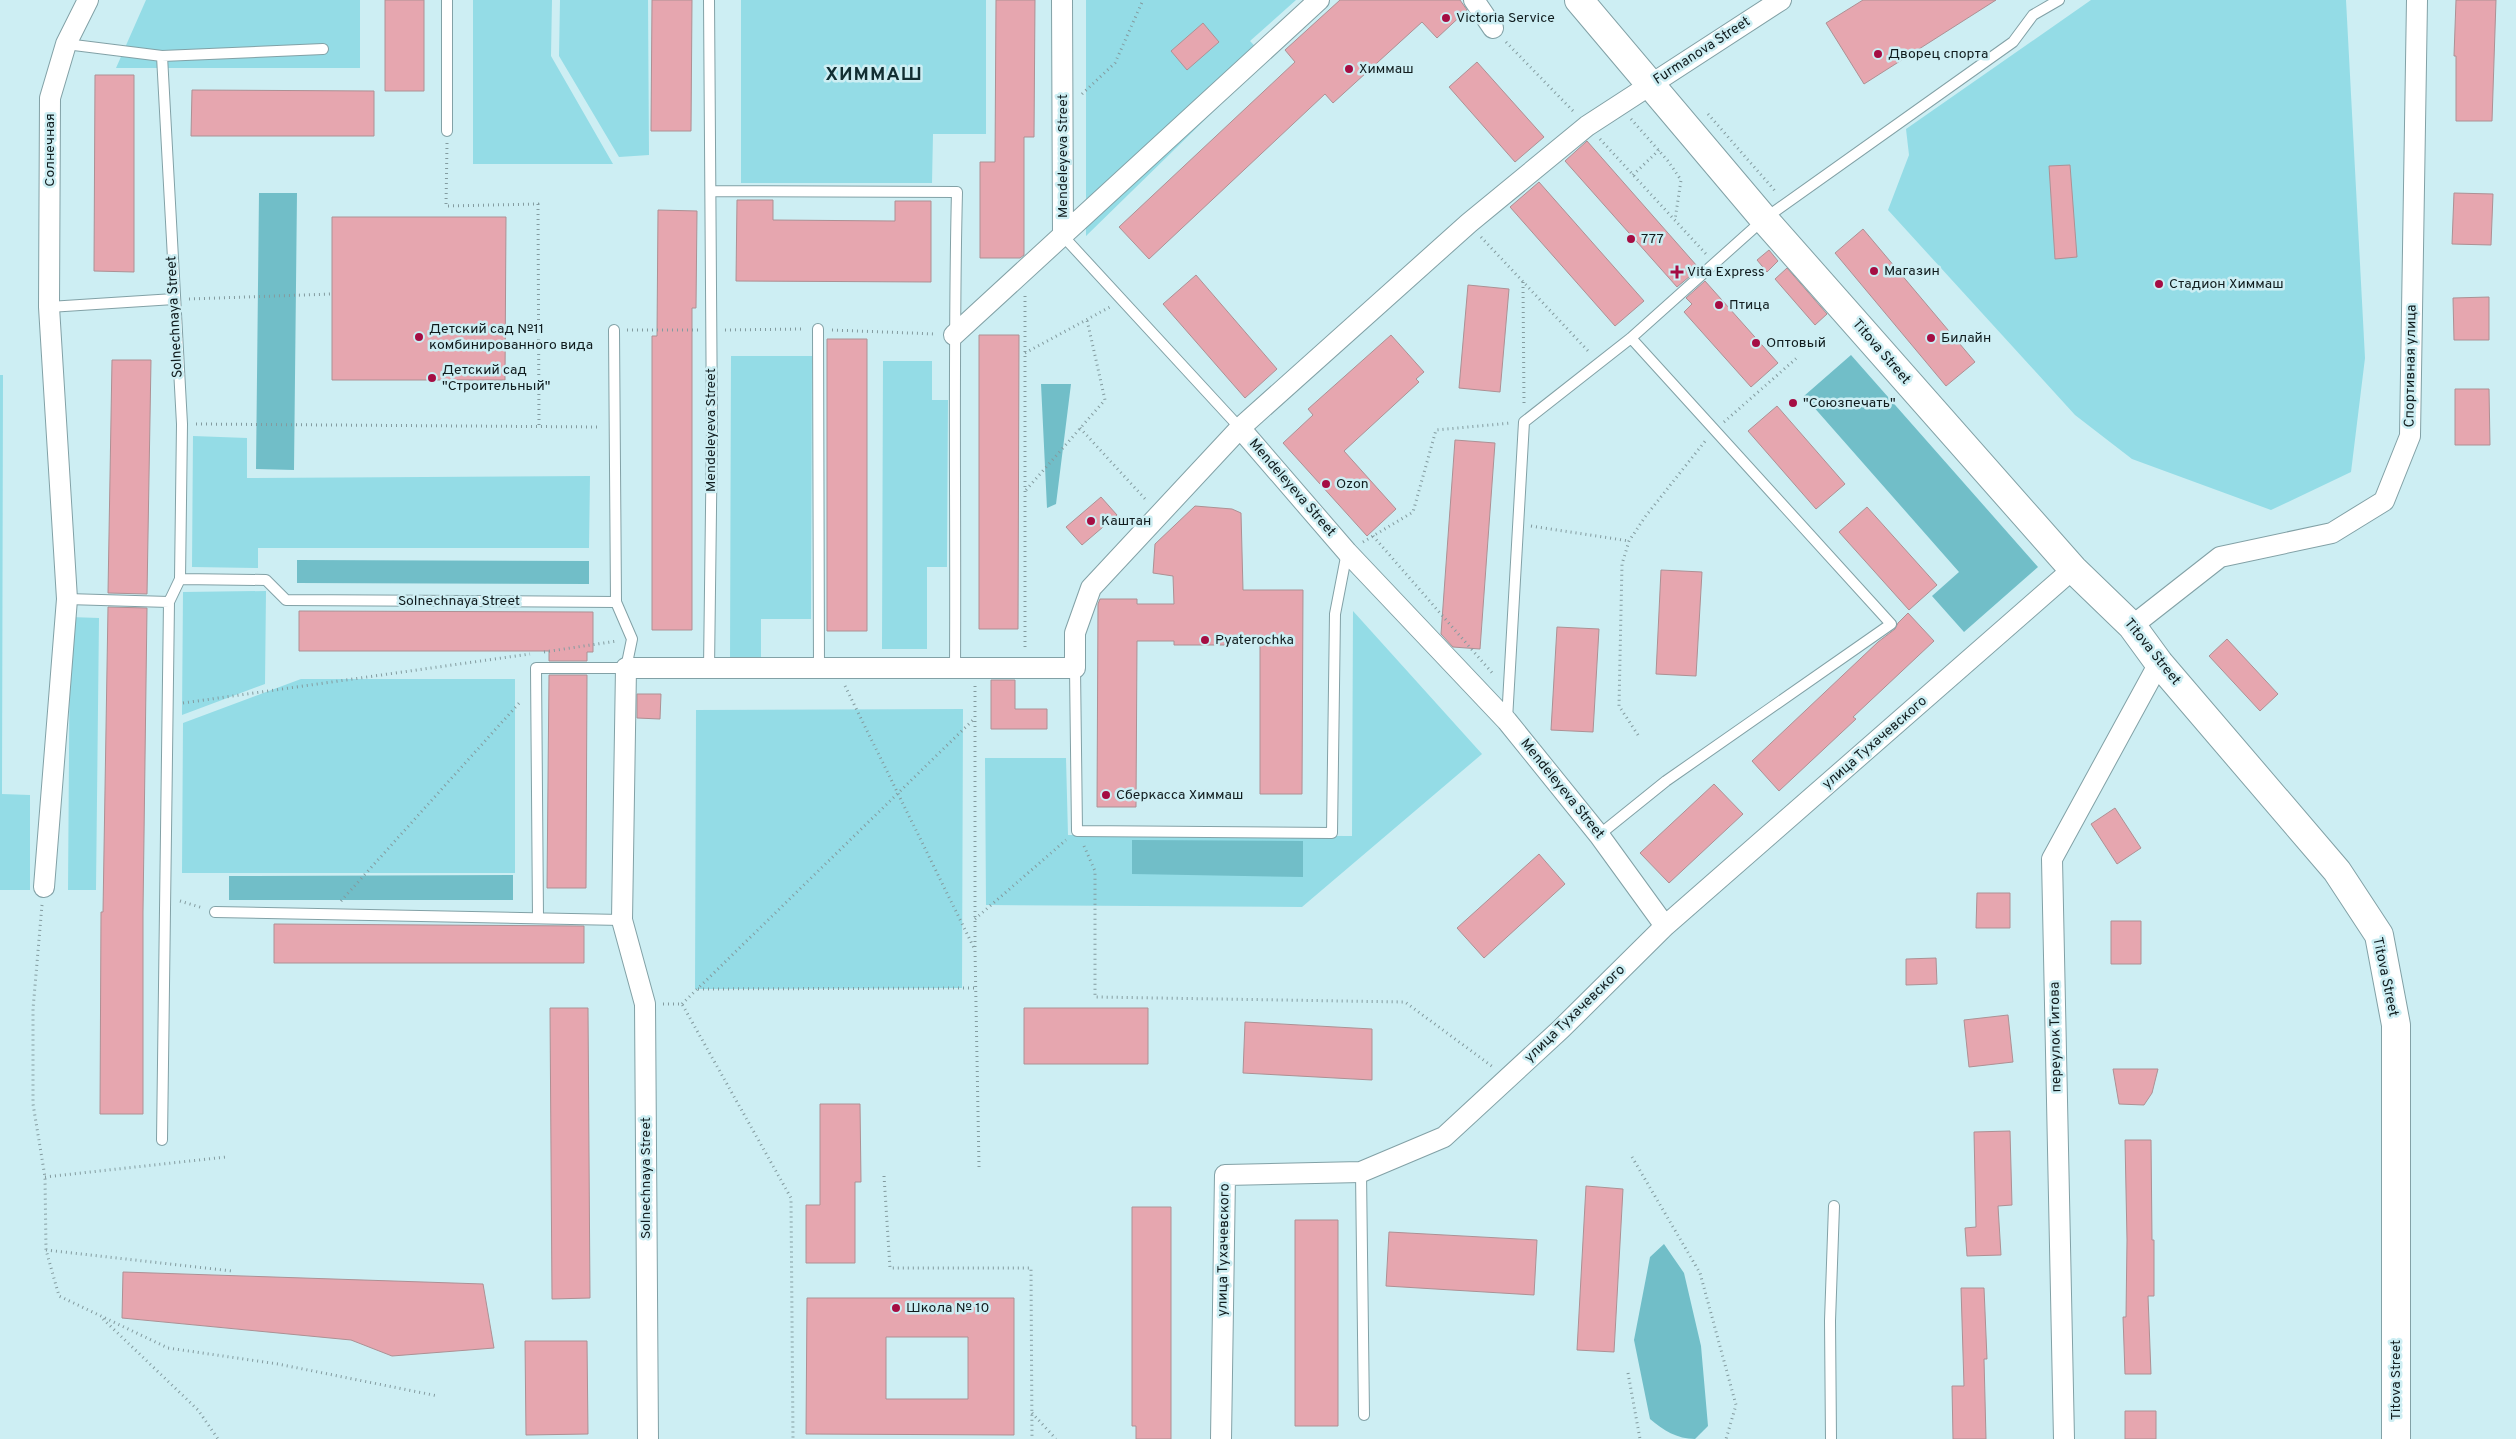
<svg xmlns="http://www.w3.org/2000/svg" width="2516" height="1439" font-family="Overpass,sans-serif">
  <style>
    .green { fill: #94dce6 }
    .forest { fill: #71bec8 }
    .building { fill: #e6a6af; stroke: #ad9094; fill-rule: evenodd }
    .lines { fill: none; stroke-linecap: round; stroke-linejoin: round }
    .lane-casing { stroke: #82a1a6; stroke-width: 12 }
    .street-casing { stroke: #82a1a6; stroke-width: 22 }
    .secondary-casing { stroke: #82a1a6; stroke-width: 30 }
    .path { stroke: #839b9f; stroke-width: 3; stroke-dasharray: 1 4; stroke-linecap: butt }
    .lane { stroke: #fff; stroke-width: 10 }
    .street { stroke: #fff; stroke-width: 20 }
    .secondary { stroke: #fff; stroke-width: 28 }
    .poi-dot { fill: #a50d43; stroke: #cdeef3; stroke-width: 2 }
    .labels { text-anchor: middle; dominant-baseline: central; stroke-width: 5; stroke-linejoin: round; paint-order: stroke }
    .poi-label { font-size: 14px; fill: #101c1e; stroke: #cdeef3; text-anchor: start }
    .street-label { font-size: 14px; fill: #101c1e; stroke: #cdeef3 }
    .district-label { font-size: 19px; font-weight: bold; letter-spacing: 1px; fill: #122e32; stroke: #cdeef3 }
  </style>
  <rect width="100%" height="100%" fill="#cdeef3"/>
  <path class="green" d="M146 0H360V68H116Z
    M473 0H552L551 56 613 164H473Z
    M560 0H648L649 155 619 157 559 56Z
    M741 0H986V134H933L932 183H741Z
    M1086 0H1296L1250 41 1267 59 1086 236Z
    M2091 0H2346L2365 358 2351 472 2271 510 2132 459 2075 415 1888 210 1909 155 1906 129Z
    M731 356H812L811 619H761V661H730Z
    M883 361H932V400H948L947 567H927V649H882Z
    M0 375H3L2 794 30 795V890H0Z
    M193 436 247 438V478L590 476 589 548H258V568L192 567Z
    M266 591 265 684 182 715 183 592Z
    M1353 611 1482 754 1302 907 986 905 985 758H1066L1068 835 1352 836Z
    M70 617 99 618 96 890H68Z
    M301 679H515V873H182L183 723Z
    M963 709 962 988 695 989 696 710Z"/>
  <path class="forest" d="M259 193H297L294 470 256 469Z
    M1851 355 2038 567 1964 632 1932 596 1959 572 1804 396Z
    M1041 384H1071L1056 504 1047 508Z
    M297 560 589 561V584L297 583Z
    M1132 840 1303 841V877L1132 874Z
    M513 875V900H229V876Z
    M1664 1244 1684 1273 1701 1346 1708 1426 1695 1439C1677 1439 1663 1430 1650 1419L1634 1340 1650 1257Z"/>
  <path class="building" d="M385 0H424V91H385Z
    M652 0H692L691 131H651Z
    M996 0H1035L1034 137H1024V255L1020 258H980V162H995Z
    M1340 0H1460L1467 10 1437 38 1422 22 1333 103 1325 94 1149 259 1119 227 1295 62 1285 50Z
    M1863 0H1996L1864 84 1826 23Z
    M2456 0H2496L2492 121H2456V56H2454Z
    M1203 23 1219 42 1187 70 1171 51Z
    M1477 62 1544 137 1515 162 1449 87Z
    M95 75H134V272L94 271Z
    M192 90 374 91V136H191Z
    M1587 141 1697 266 1694 269 1696 271 1677 287 1565 161Z
    M2070 165 2077 257 2055 259 2049 166Z
    M1539 182 1644 301 1615 326 1510 207Z
    M2454 193 2493 194 2491 245 2452 244Z
    M737 200H773V220L895 221V201H931V282L736 281Z
    M658 210 697 211 696 308H692V630H652V336H657Z
    M332 217H506L505 380H332Z
    M1863 229 1975 362 1946 386 1835 253Z
    M1769 250 1778 261 1767 272 1757 260Z
    M1787 268 1827 314 1815 325 1775 279Z
    M1196 275 1277 369 1245 398 1163 304Z
    M1705 281 1778 363 1751 387 1684 312 1692 304 1686 298Z
    M1468 285 1509 289 1500 392 1459 388Z
    M2489 297V340H2454L2453 298Z
    M979 335H1019L1018 629H979Z
    M1391 335 1424 372 1416 379 1419 382 1344 451 1396 509 1367 536 1283 443 1313 415 1308 409Z
    M827 339H867V631H827Z
    M112 360H151L147 594 108 593Z
    M2455 389H2489L2490 445H2455Z
    M1777 406 1845 484 1816 509 1748 431Z
    M1455 440 1495 443 1480 649 1453 647 1441 634Z
    M1101 497 1117 515 1082 545 1066 527Z
    M1195 506 1232 509 1241 513 1243 590H1303L1302 794H1260V641H1228V645H1174V641H1137L1136 807H1097L1098 604 1100 599H1137V604H1174L1173 576 1153 573 1155 544Z
    M1867 507 1937 585 1909 610 1839 532Z
    M1661 570 1702 572 1696 676 1656 674Z
    M108 607 147 608 143 912V1114H100L101 912H103Z
    M299 611 593 612V652H587V661H549V651H299Z
    M1908 613 1934 641 1853 717 1856 719 1779 791 1752 761 1878 642 1895 629 1898 623Z
    M1557 627 1599 629 1593 732 1551 730Z
    M2227 639 2278 694 2260 711 2209 656Z
    M549 675H587L586 888H547Z
    M991 680H1015V709H1047V729H991Z
    M637 694H661L660 719 637 718Z
    M1714 784 1743 814 1669 883 1640 853Z
    M2115 808 2141 848 2117 864 2091 824Z
    M1539 854 1565 884 1484 958 1457 928Z
    M1977 893H2010V928H1976Z
    M2111 921H2141V964H2111Z
    M274 924 584 926V963H274Z
    M1936 958 1937 984 1906 985V959Z
    M550 1008H588L590 1298 552 1299Z
    M1024 1008H1148V1064H1024Z
    M2008 1015 2013 1062 1969 1067 1964 1020Z
    M1245 1022 1372 1029V1080L1243 1073Z
    M2113 1069H2158L2152 1093 2144 1105 2119 1104Z
    M820 1104H860L861 1182H855V1263H806V1205H820Z
    M2010 1131 2012 1205 1998 1206 2001 1255 1967 1256 1965 1228 1976 1227 1974 1132Z
    M2125 1140H2151L2152 1240H2154V1296H2148L2151 1374H2125L2123 1317H2126L2127 1240Z
    M1586 1186 1623 1189 1614 1352 1577 1350Z
    M1132 1207H1171V1439H1136V1426H1132Z
    M1295 1220H1338V1426H1295Z
    M1389 1232 1537 1240 1534 1295 1386 1286Z
    M123 1272 483 1284 494 1348 392 1356 351 1340 122 1318Z
    M1961 1288H1984L1987 1359H1984L1986 1439H1953L1952 1386H1964Z
    M807 1298H1014V1435L806 1434ZM886 1337H968V1399H886Z
    M525 1341H587L588 1434 526 1435Z
    M2125 1411H2156V1439H2125Z"/>
  <g class="lines">
    <defs>
      <path id="lane" d="M447 0V131
        M709 0 712 430 709 669
        M66 44 162 56 323 49
        M162 56 182 424 180 579 169 602 162 1140
        M711 191 957 192C953 351 956 510 955 668
        M1063 236 1240 428
        M49 307 174 299
        M818 329 819 669
        M180 579 266 580 286 600 616 602
        M67 599 169 602
        M1075 668 1077 831 1332 833 1335 614 1347 552
        M1507 720 1524 422 1631 338 1764 219 2013 42 2033 15 2059 0
        M1599 835 1666 781 1891 624 1631 338
        M215 912 622 920
        M538 917 536 668H626L632 639 616 602 614 330
        M1361 1172 1364 1415
        M1831 1439 1830 1321 1834 1206"/>
      <path id="street" d="M1062 0 1063 236
        M1474 0 1493 28
        M954 335 1319 0
        M1240 428 1347 552 1507 721 1599 835 1665 926
        M2132 626 2220 557 2332 533 2384 501 2410 436 2417 0
        M44 887 67 599 49 307 50 98 66 44 88 0
        M648 1439 645 1004 622 920 626 668H1075V633L1091 588 1240 428 1469 223 1587 126 1781 0
        M1221 1439 1225 1175 1361 1172 1444 1137 1561 1029 1665 926 2073 569
        M2064 1439 2052 859 2159 663"/>
      <path id="secondary" d="M1579 0 1764 219 2073 569 2132 626 2159 663 2337 871 2379 935 2396 1025V1439"/>
    </defs>
    <use href="#lane" class="lane-casing"/>
    <use href="#street" class="street-casing"/>
    <use href="#secondary" class="secondary-casing"/>
    <path class="path" d="M1506 42 1575 113
      M1082 94 1115 63 1143 0
      M1708 114 1776 192
      M1631 119 1668 161 1681 180 1675 220
      M1600 139 1706 254
      M447 143 446 206 538 204 539 426
      M1633 175 1659 150
      M1481 237 1590 353
      M1523 282 1524 404
      M1025 296V650
      M189 299 332 294
      M627 330H699
      M725 330 804 329
      M832 330 936 334
      M1025 353 1110 307
      M1724 422 1799 356
      M196 424 600 427
      M1080 428 1147 501
      M1026 490 1105 400 1087 320
      M1531 526 1629 541
      M1373 536 1494 675
      M1363 542 1413 512 1436 430 1511 423
      M544 652 617 641
      M845 686 975 950
      M975 686V950L979 1167
      M183 703 530 654
      M1638 735 1619 706 1622 564 1629 541 1645 517 1706 440
      M1084 846 1095 871V997L1405 1002 1493 1067
      M180 901 203 908
      M341 901 521 701
      M42 905 33 1009V1104L45 1177 46 1250 59 1296 168 1348 278 1364 438 1396
      M975 919 1066 840
      M698 989 976 988
      M663 1004H682L791 1198 793 1439
      M682 1004 975 718
      M1632 1157 1700 1273 1736 1405 1726 1439
      M884 1176 890 1268H1031L1032 1439
      M45 1177 226 1157
      M46 1250 232 1271
      M103 1319 198 1410 218 1439
      M1628 1373 1640 1439
      M1032 1413 1056 1439"/>
    <use href="#lane" class="lane"/>
    <use href="#street" class="street"/>
    <use href="#secondary" class="secondary"/>
  </g>
  <g class="poi-dot">
    <circle cx="1446" cy="18" r="5"/>
    <circle cx="1878" cy="54" r="5"/>
    <circle cx="1349" cy="69" r="5"/>
    <circle cx="1631" cy="239" r="5"/>
    <circle cx="1874" cy="271" r="5"/>
    <path d="M1674.5 264.5h5v5h5v5h-5v5h-5v-5h-5v-5h5z"/>
    <circle cx="2159" cy="284" r="5"/>
    <circle cx="1719" cy="305" r="5"/>
    <circle cx="419" cy="337" r="5"/>
    <circle cx="1931" cy="338" r="5"/>
    <circle cx="1756" cy="343" r="5"/>
    <circle cx="432" cy="378" r="5"/>
    <circle cx="1793" cy="403" r="5"/>
    <circle cx="1326" cy="484" r="5"/>
    <circle cx="1091" cy="521" r="5"/>
    <circle cx="1205" cy="640" r="5"/>
    <circle cx="1106" cy="795" r="5"/>
    <circle cx="896" cy="1308" r="5"/>
  </g>
  <g class="labels">
    <g class="poi-label">
      <text x="1456" y="18">Victoria Service</text>
      <text x="1888" y="54">Дворец спорта</text>
      <text x="1359" y="69">Химмаш</text>
      <text x="1641" y="239">777</text>
      <text x="1884" y="271">Магазин</text>
      <text x="1687" y="272">Vita Express</text>
      <text x="2169" y="284">Стадион Химмаш</text>
      <text x="1729" y="305">Птица</text>
      <text x="429" y="329">Детский сад №11<tspan x="429" dy="16">комбинированного вида</tspan></text>
      <text x="1941" y="338">Билайн</text>
      <text x="1766" y="343">Оптовый</text>
      <text x="442" y="370">Детский сад<tspan x="442" dy="16">"Строительный"</tspan></text>
      <text x="1803" y="403">"Союзпечать"</text>
      <text x="1336" y="484">Ozon</text>
      <text x="1101" y="521">Каштан</text>
      <text x="1215" y="640">Pyaterochka</text>
      <text x="1116" y="795">Сберкасса Химмаш</text>
      <text x="906" y="1308">Школа № 10</text>
    </g>
    <g class="street-label">
      <text transform="translate(1702 51) rotate(-33)">Furmanova Street</text>
      <text transform="translate(50 150) rotate(-90)">Солнечная</text>
      <text transform="translate(1063 156) rotate(-90)">Mendeleyeva Street</text>
      <text transform="translate(175 317) rotate(-93)">Solnechnaya Street</text>
      <text transform="translate(1881 352) rotate(49)">Titova Street</text>
      <text transform="translate(2411 366) rotate(-89)">Спортивная улица</text>
      <text transform="translate(711 430) rotate(-90)">Mendeleyeva Street</text>
      <text transform="translate(1292 488) rotate(49)">Mendeleyeva Street</text>
      <text x="459" y="601">Solnechnaya Street</text>
      <text transform="translate(2152 652) rotate(51)">Titova Street</text>
      <text transform="translate(1875 743) rotate(-41)">улица Тухачевского</text>
      <text transform="translate(1562 789) rotate(51)">Mendeleyeva Street</text>
      <text transform="translate(2385 977) rotate(78)">Titova Street</text>
      <text transform="translate(1575 1014) rotate(-44)">улица Тухачевского</text>
      <text transform="translate(2056 1037) rotate(-91)">переулок Титова</text>
      <text transform="translate(646 1178) rotate(-90)">Solnechnaya Street</text>
      <text transform="translate(1224 1250) rotate(-89)">улица Тухачевского</text>
      <text transform="translate(2396 1380) rotate(-90)">Titova Street</text>
    </g>
    <g class="district-label">
      <text x="874" y="75">ХИММАШ</text>
    </g>
  </g>
</svg>
